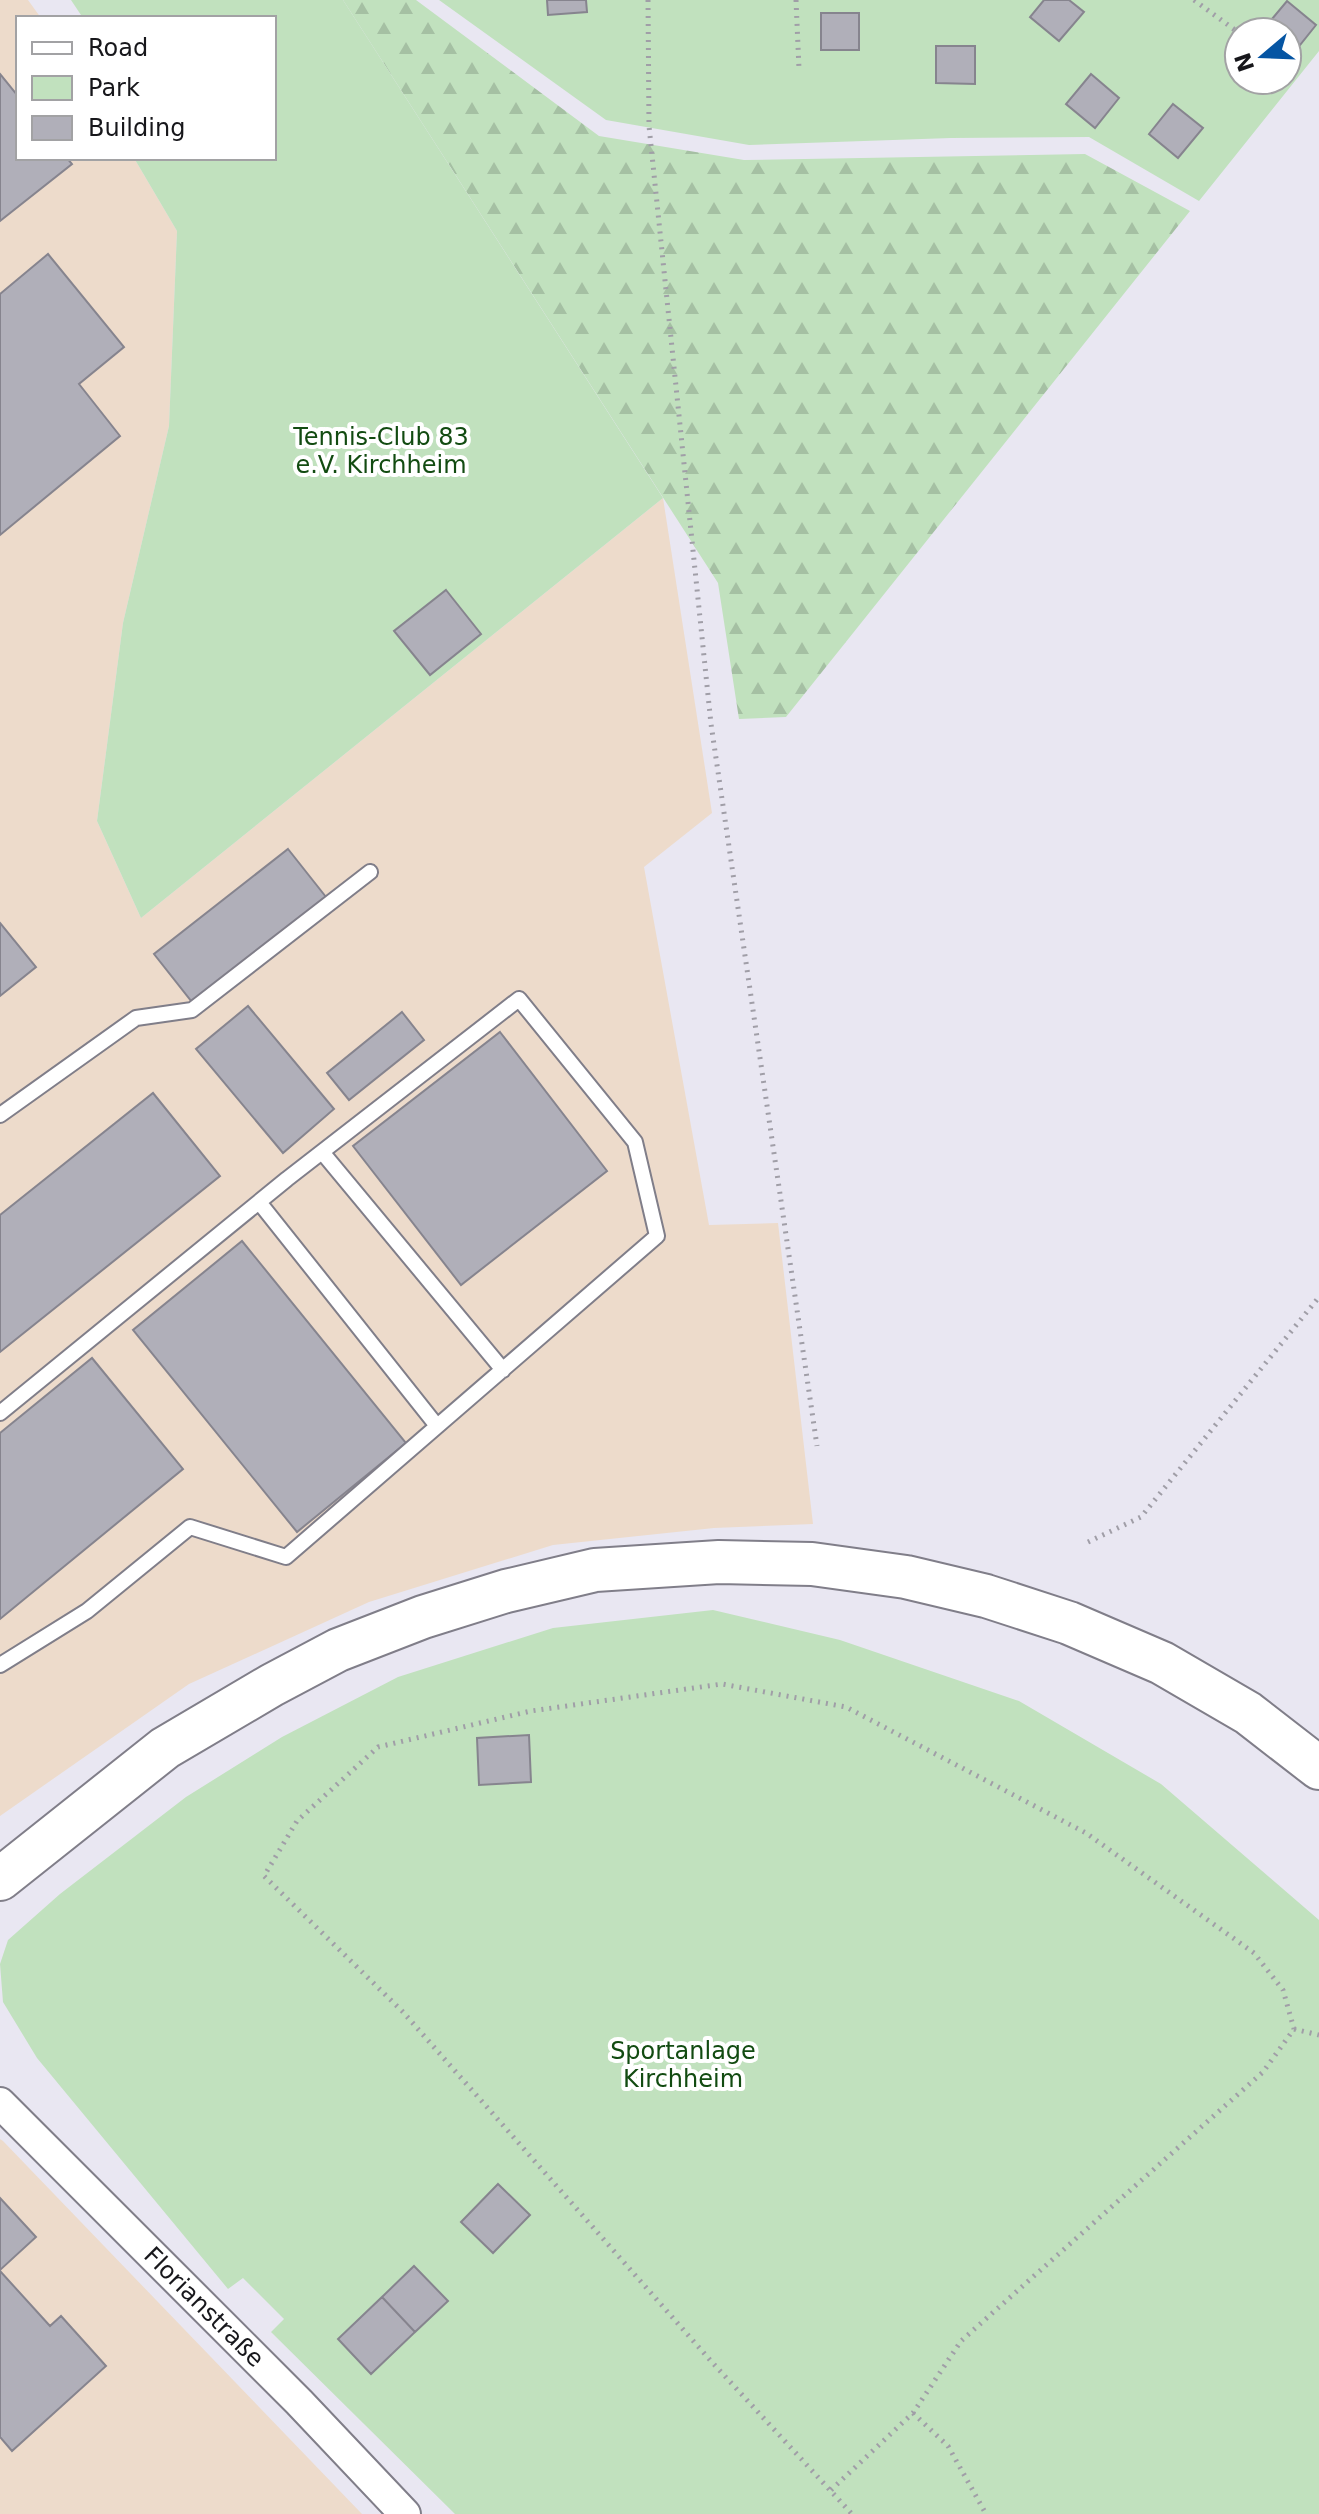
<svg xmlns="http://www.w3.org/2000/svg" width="1319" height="2514" font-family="'DejaVu Sans',sans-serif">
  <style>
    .commercial { fill: #eddbcb }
    .forest { fill: url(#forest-firs) }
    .green { fill: #c1e1be; fill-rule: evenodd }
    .building { fill: #b0afb9; stroke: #86848e; stroke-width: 2 }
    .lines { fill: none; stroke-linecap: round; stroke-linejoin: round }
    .service-casing { stroke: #807e89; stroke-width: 18 }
    .minor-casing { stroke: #807e89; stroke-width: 34 }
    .secondary-casing { stroke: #807e89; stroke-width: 46 }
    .path { stroke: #a09ea7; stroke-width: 5; stroke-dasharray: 2 6; stroke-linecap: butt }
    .service { stroke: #fff; stroke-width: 14 }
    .minor { stroke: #fff; stroke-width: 30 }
    .secondary { stroke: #fff; stroke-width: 42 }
    .labels { text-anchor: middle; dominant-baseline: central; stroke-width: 8; stroke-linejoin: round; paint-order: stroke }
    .park-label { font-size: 24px; fill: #124b11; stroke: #fff }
    .street-label { font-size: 24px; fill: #17171b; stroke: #fff }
  </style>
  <defs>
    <pattern id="forest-firs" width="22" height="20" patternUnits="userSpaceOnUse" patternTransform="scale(2)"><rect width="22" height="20" fill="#c1e1be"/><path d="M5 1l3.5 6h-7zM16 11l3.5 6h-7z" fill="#a5c0a3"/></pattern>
  </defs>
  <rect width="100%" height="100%" fill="#e9e7f2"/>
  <path class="commercial" d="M0 0H28L41 18H18V158H134L177 231 169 426 123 623 97 821 141 918 663 498 712 813 644 867 709 1225 778 1223 813 1524 714 1528 553 1545 369 1602 189 1684 0 1816Z
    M0 2139 3 2141 362 2514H0Z"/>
  <path class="forest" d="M343 0H416L599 136 744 160 1085 154 1190 211 786 717 739 719 718 583Z"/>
  <path class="green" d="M71 0H343L663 498 141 918 97 821 123 623 169 426 177 231 134 158H274V18H83Z
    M439 0H1319V51L1199 201 1089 137 951 138 749 145 606 120ZM1239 32H1287V80H1239Z
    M713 1610 840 1640 1019 1701 1161 1784 1319 1920V2514H455L271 2332 284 2319 243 2278 228 2289 37 2058 3 2002 0 1964 8 1940 60 1894 186 1797 282 1737 398 1677 553 1628Z"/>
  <path class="building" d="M547 0H586L587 12 548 15Z
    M1044 0H1069L1084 12 1059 41 1030 17Z
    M1287 1 1316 25 1292 55 1287 51V32L1262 31Z
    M821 13H859V50H821Z
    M936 46H975V84L936 83Z
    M0 74 18 96V158H67L72 164 0 221Z
    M1091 74 1119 98 1095 128 1066 104Z
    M1173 104 1203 128 1178 158 1149 134Z
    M48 254 124 347 79 384 120 436 0 535V294Z
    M446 590 481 634 430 675 394 631Z
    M288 849 326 897 192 1002 154 954Z
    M0 923 36 967 0 996Z
    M248 1006 334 1109 283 1153 196 1049Z
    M402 1012 424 1040 349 1100 327 1073Z
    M500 1032 607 1171 461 1285 353 1146Z
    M153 1093 220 1176 0 1352V1215Z
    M242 1241 406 1443 297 1532 133 1330Z
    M92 1358 183 1469 0 1619V1433Z
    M529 1735 531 1782 479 1785 477 1738Z
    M498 2184 530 2215 493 2253 461 2222Z
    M0 2198 36 2237 0 2270Z
    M414 2266 448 2301 415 2332 382 2297Z
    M0 2271 50 2326 61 2316 106 2366 12 2451 0 2437Z
    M382 2297 415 2332 371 2374 338 2339Z"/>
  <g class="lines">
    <defs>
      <path id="service" d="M0 1115 136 1018 192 1010 370 872
        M322 1152 503 1370
        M259 1202 437 1426
        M0 1413 287 1179 519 999 635 1142 657 1236 286 1557 190 1527 87 1611 0 1665"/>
      <path id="minor" d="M0 2103 299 2402 405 2514"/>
      <path id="secondary" d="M0 1879 165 1748 272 1685 338 1650 423 1617 506 1591 595 1570 719 1562 812 1564 906 1577 986 1596 1069 1623 1162 1663 1248 1713 1319 1768"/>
    </defs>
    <use href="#service" class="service-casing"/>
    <use href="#minor" class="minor-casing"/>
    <use href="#secondary" class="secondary-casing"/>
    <path class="path" d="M648 0 649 126 711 724 817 1446
      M796 0 799 69
      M1194 0 1239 33
      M1287 68 1289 70
      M1088 1542 1141 1517 1319 1297
      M1294 2029 1319 2035
      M913 2413 948 2446 986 2514
      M831 2490 913 2413 961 2341 1263 2072 1294 2029 1283 1990 1254 1953 1086 1833 846 1707 722 1684 531 1711 378 1747 297 1821 264 1876 403 2012 710 2360 852 2514"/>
    <use href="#service" class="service"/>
    <use href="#minor" class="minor"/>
    <use href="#secondary" class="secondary"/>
  </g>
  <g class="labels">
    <g class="park-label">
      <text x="381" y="437">Tennis-Club 83<tspan x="381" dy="28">e.V. Kirchheim</tspan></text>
      <text x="683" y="2051">Sportanlage<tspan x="683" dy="28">Kirchheim</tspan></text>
    </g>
    <g class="street-label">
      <text transform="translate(204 2307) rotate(45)">Florianstraße</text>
    </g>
  </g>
  <rect x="16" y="16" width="260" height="144" fill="#ffffff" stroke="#a2a2a4" stroke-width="2"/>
  <rect x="32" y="42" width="40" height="12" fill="#ffffff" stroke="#a2a2a4" stroke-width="2"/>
  <text x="88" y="56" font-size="24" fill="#17171b">Road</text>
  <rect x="32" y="76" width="40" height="24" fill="#c1e1be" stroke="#a2a2a4" stroke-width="2"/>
  <text x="88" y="96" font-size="24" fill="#17171b">Park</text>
  <rect x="32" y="116" width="40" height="24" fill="#b0afb9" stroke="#a2a2a4" stroke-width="2"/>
  <text x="88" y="136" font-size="24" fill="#17171b">Building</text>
  <g transform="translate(1263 56) rotate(251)"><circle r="38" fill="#ffffff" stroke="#a2a2a4" stroke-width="2"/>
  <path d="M0-6L14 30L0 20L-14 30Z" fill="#0555a3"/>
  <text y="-12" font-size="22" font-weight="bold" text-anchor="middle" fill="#17171b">N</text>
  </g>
</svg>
